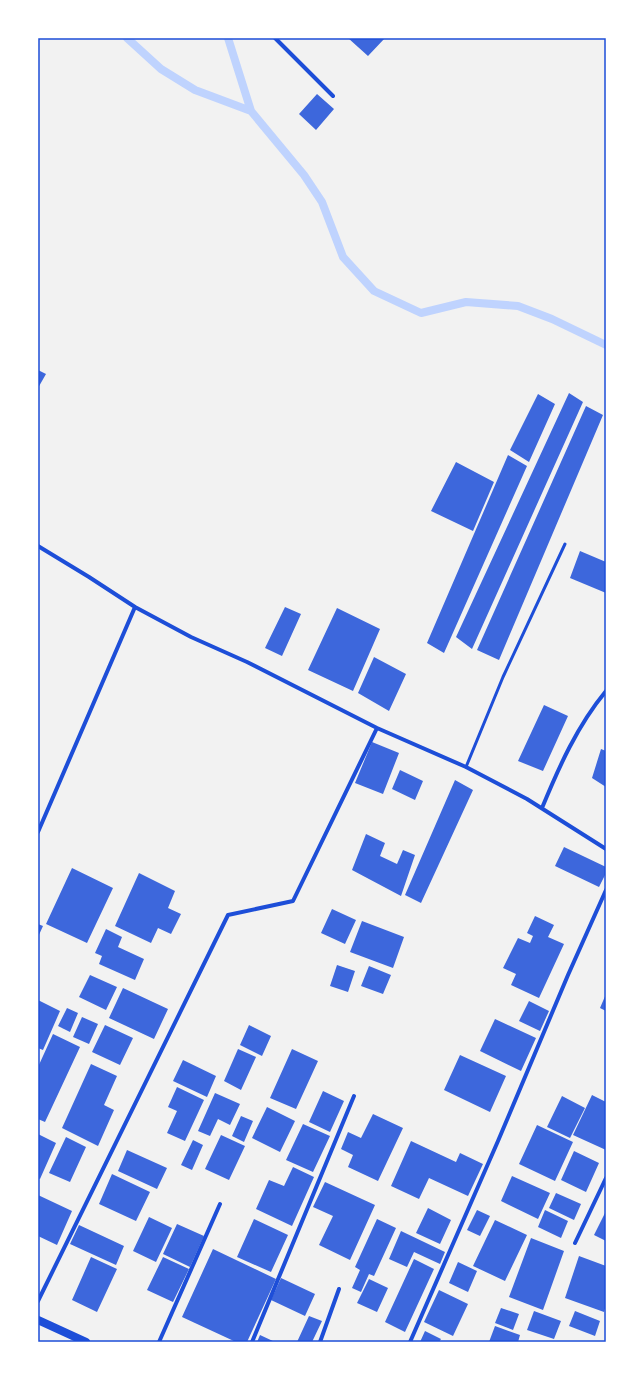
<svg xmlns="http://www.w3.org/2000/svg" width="644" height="1380" font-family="'Nunito Sans',sans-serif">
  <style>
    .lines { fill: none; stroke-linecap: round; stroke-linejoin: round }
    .stream { stroke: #bfd3fe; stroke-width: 8 }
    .building { fill: #3d67dc }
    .service { stroke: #1d4ed8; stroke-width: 3 }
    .minor { stroke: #1d4ed8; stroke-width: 4 }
    .secondary { stroke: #1d4ed8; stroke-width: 8 }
    .neatline { fill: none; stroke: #1d4ed8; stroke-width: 1.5 }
  </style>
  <rect width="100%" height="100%" fill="#f2f2f2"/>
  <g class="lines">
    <path class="stream" d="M127 38 161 69 195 90 251 111
      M228 38 251 111 304 175 322 202 343 257 374 291 421 313 466 302 518 306 552 319 606 345"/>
  </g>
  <path class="building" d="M348 38H385L368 56Z
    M317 94 334 109 316 130 299 114Z
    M38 370 46 374 38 388Z
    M569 393 583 402 472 649 456 637Z
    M538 394 555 404 529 462 510 450Z
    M586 406 603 415 499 660 477 650Z
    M508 455 527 466 444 653 427 643Z
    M456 462 494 482 473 531 431 511Z
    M580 551 606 562V593L570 578Z
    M285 607 301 614 282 656 265 648Z
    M337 608 380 629 353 691 308 670Z
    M374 657 406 674 389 711 358 693Z
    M544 705 568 716 543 771 518 761Z
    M372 742 399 753 383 794 355 783Z
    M601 749 606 751V787L592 778Z
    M400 770 423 781 415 800 392 789Z
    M455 780 473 790 421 903 405 895Z
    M366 834 385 843 380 856 397 864 403 850 415 855 401 896 352 870Z
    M564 847 606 867V873L599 887 555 866Z
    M72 868 113 888 87 943 46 924Z
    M139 873 175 891 168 908 181 914 171 934 158 928 151 943 115 926Z
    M332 909 356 920 345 944 321 933Z
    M535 916 554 925 548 937 564 944 539 998 511 985 516 974 503 968 518 938 530 943 533 936 527 933Z
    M362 921 404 937 393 968 350 952Z
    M38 924 43 926 38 937Z
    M106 929 122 937 118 947 144 959 135 980 99 964 102 956 95 953Z
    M337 965 355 971 348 992 330 986Z
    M369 966 391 975 383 994 361 986Z
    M90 975 117 987 106 1010 79 997Z
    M123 988 168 1009 154 1039 109 1018Z
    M606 994V1011L600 1008Z
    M38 1000 60 1011 43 1050 38 1048Z
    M529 1001 549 1011 540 1031 519 1021Z
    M67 1008 78 1013 70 1032 58 1026Z
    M82 1017 98 1024 89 1044 73 1037Z
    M495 1019 536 1038 521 1071 480 1051Z
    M105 1025 133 1038 120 1065 92 1052Z
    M249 1025 271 1036 262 1056 240 1045Z
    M53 1034 80 1047 45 1122 38 1119V1067Z
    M238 1049 256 1057 241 1090 224 1081Z
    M292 1049 318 1061 296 1109 270 1098Z
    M460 1055 506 1076 490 1112 444 1090Z
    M183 1060 216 1076 207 1097 173 1081Z
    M91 1064 117 1076 104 1105 114 1110 98 1146 62 1128Z
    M177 1087 204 1100 185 1141 167 1133 177 1111 168 1107Z
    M323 1091 344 1101 330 1132 309 1122Z
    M215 1093 240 1104 230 1125 218 1119 210 1136 198 1131Z
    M592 1095 606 1102V1150L573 1135Z
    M562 1096 585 1108 570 1138 547 1127Z
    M267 1107 295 1121 280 1152 252 1138Z
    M373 1114 403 1128 378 1181 348 1167 353 1155 341 1149 348 1132 361 1138Z
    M241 1116 253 1121 244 1142 232 1136Z
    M303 1124 330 1136 313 1172 286 1160Z
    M537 1125 573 1142 555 1181 519 1164Z
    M38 1134 56 1143 40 1179 38 1178Z
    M221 1135 245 1146 229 1180 205 1169Z
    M66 1137 86 1147 70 1182 49 1173Z
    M193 1140 203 1145 192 1170 181 1165Z
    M411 1141 456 1162 460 1153 483 1164 468 1196 429 1178 419 1199 391 1186Z
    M127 1150 167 1168 157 1189 118 1171Z
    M574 1151 599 1163 586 1192 561 1180Z
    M293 1167 314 1177 292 1226 256 1209 269 1180 284 1186Z
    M112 1174 150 1192 136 1221 99 1204Z
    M512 1176 550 1193 538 1219 501 1201Z
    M325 1182 375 1205 350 1260 319 1245 333 1216 313 1207Z
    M556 1193 581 1204 574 1220 549 1208Z
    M38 1195 72 1211 57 1245 38 1236Z
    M428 1208 451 1220 440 1244 416 1233Z
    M477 1210 490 1216 480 1236 467 1230Z
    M545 1210 568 1221 561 1238 538 1227Z
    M606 1211V1241L594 1235Z
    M149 1217 172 1228 156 1262 133 1251Z
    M254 1219 288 1235 271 1272 237 1257Z
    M377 1219 396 1228 374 1276 369 1274 361 1292 352 1288 360 1270 355 1267Z
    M495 1220 527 1235 505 1281 473 1266Z
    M177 1224 204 1236 190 1267 163 1254Z
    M79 1225 124 1246 116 1265 70 1244Z
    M401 1231 445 1252 440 1264 414 1252 407 1267 389 1259Z
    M531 1238 564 1251 543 1310 509 1297Z
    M213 1249 276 1279 247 1342H236L182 1317Z
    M579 1256 606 1266V1305L604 1312 565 1298Z
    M91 1257 117 1269 97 1312 72 1300Z
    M163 1257 189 1269 173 1302 147 1290Z
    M414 1259 434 1269 405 1332 385 1322Z
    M458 1262 477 1271 468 1292 449 1283Z
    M281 1278 315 1294 305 1316 271 1300Z
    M369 1279 388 1288 377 1312 357 1303Z
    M439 1290 468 1304 453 1336 424 1322Z
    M501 1308 519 1314 513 1330 495 1323Z
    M534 1311 561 1321 554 1339 527 1330Z
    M575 1311 600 1321 595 1336 569 1326Z
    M309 1316 322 1321 312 1342H297Z
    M495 1326 520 1335 518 1342H489Z
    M425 1331 441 1339 439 1342H420Z
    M260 1335 275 1342H257Z"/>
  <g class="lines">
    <path class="service" d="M466 767 503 677 565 544"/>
    <path class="minor" d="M275 38 333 96
      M38 546 89 577 135 607 191 637 247 662 377 728 466 767 527 799 606 849
      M542 808C559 767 577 726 606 691
      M38 832 135 607
      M575 1243 606 1178
      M38 1301 228 915 293 901 377 728
      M159 1342 220 1204
      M252 1342 354 1096
      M320 1342 339 1289
      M410 1342 498 1141 568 975 606 890"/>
    <path class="secondary" d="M38 1320 86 1342"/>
  </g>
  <rect width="644" height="1380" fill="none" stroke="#ffffff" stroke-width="78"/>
  <rect x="39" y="39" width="566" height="1302" class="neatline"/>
</svg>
